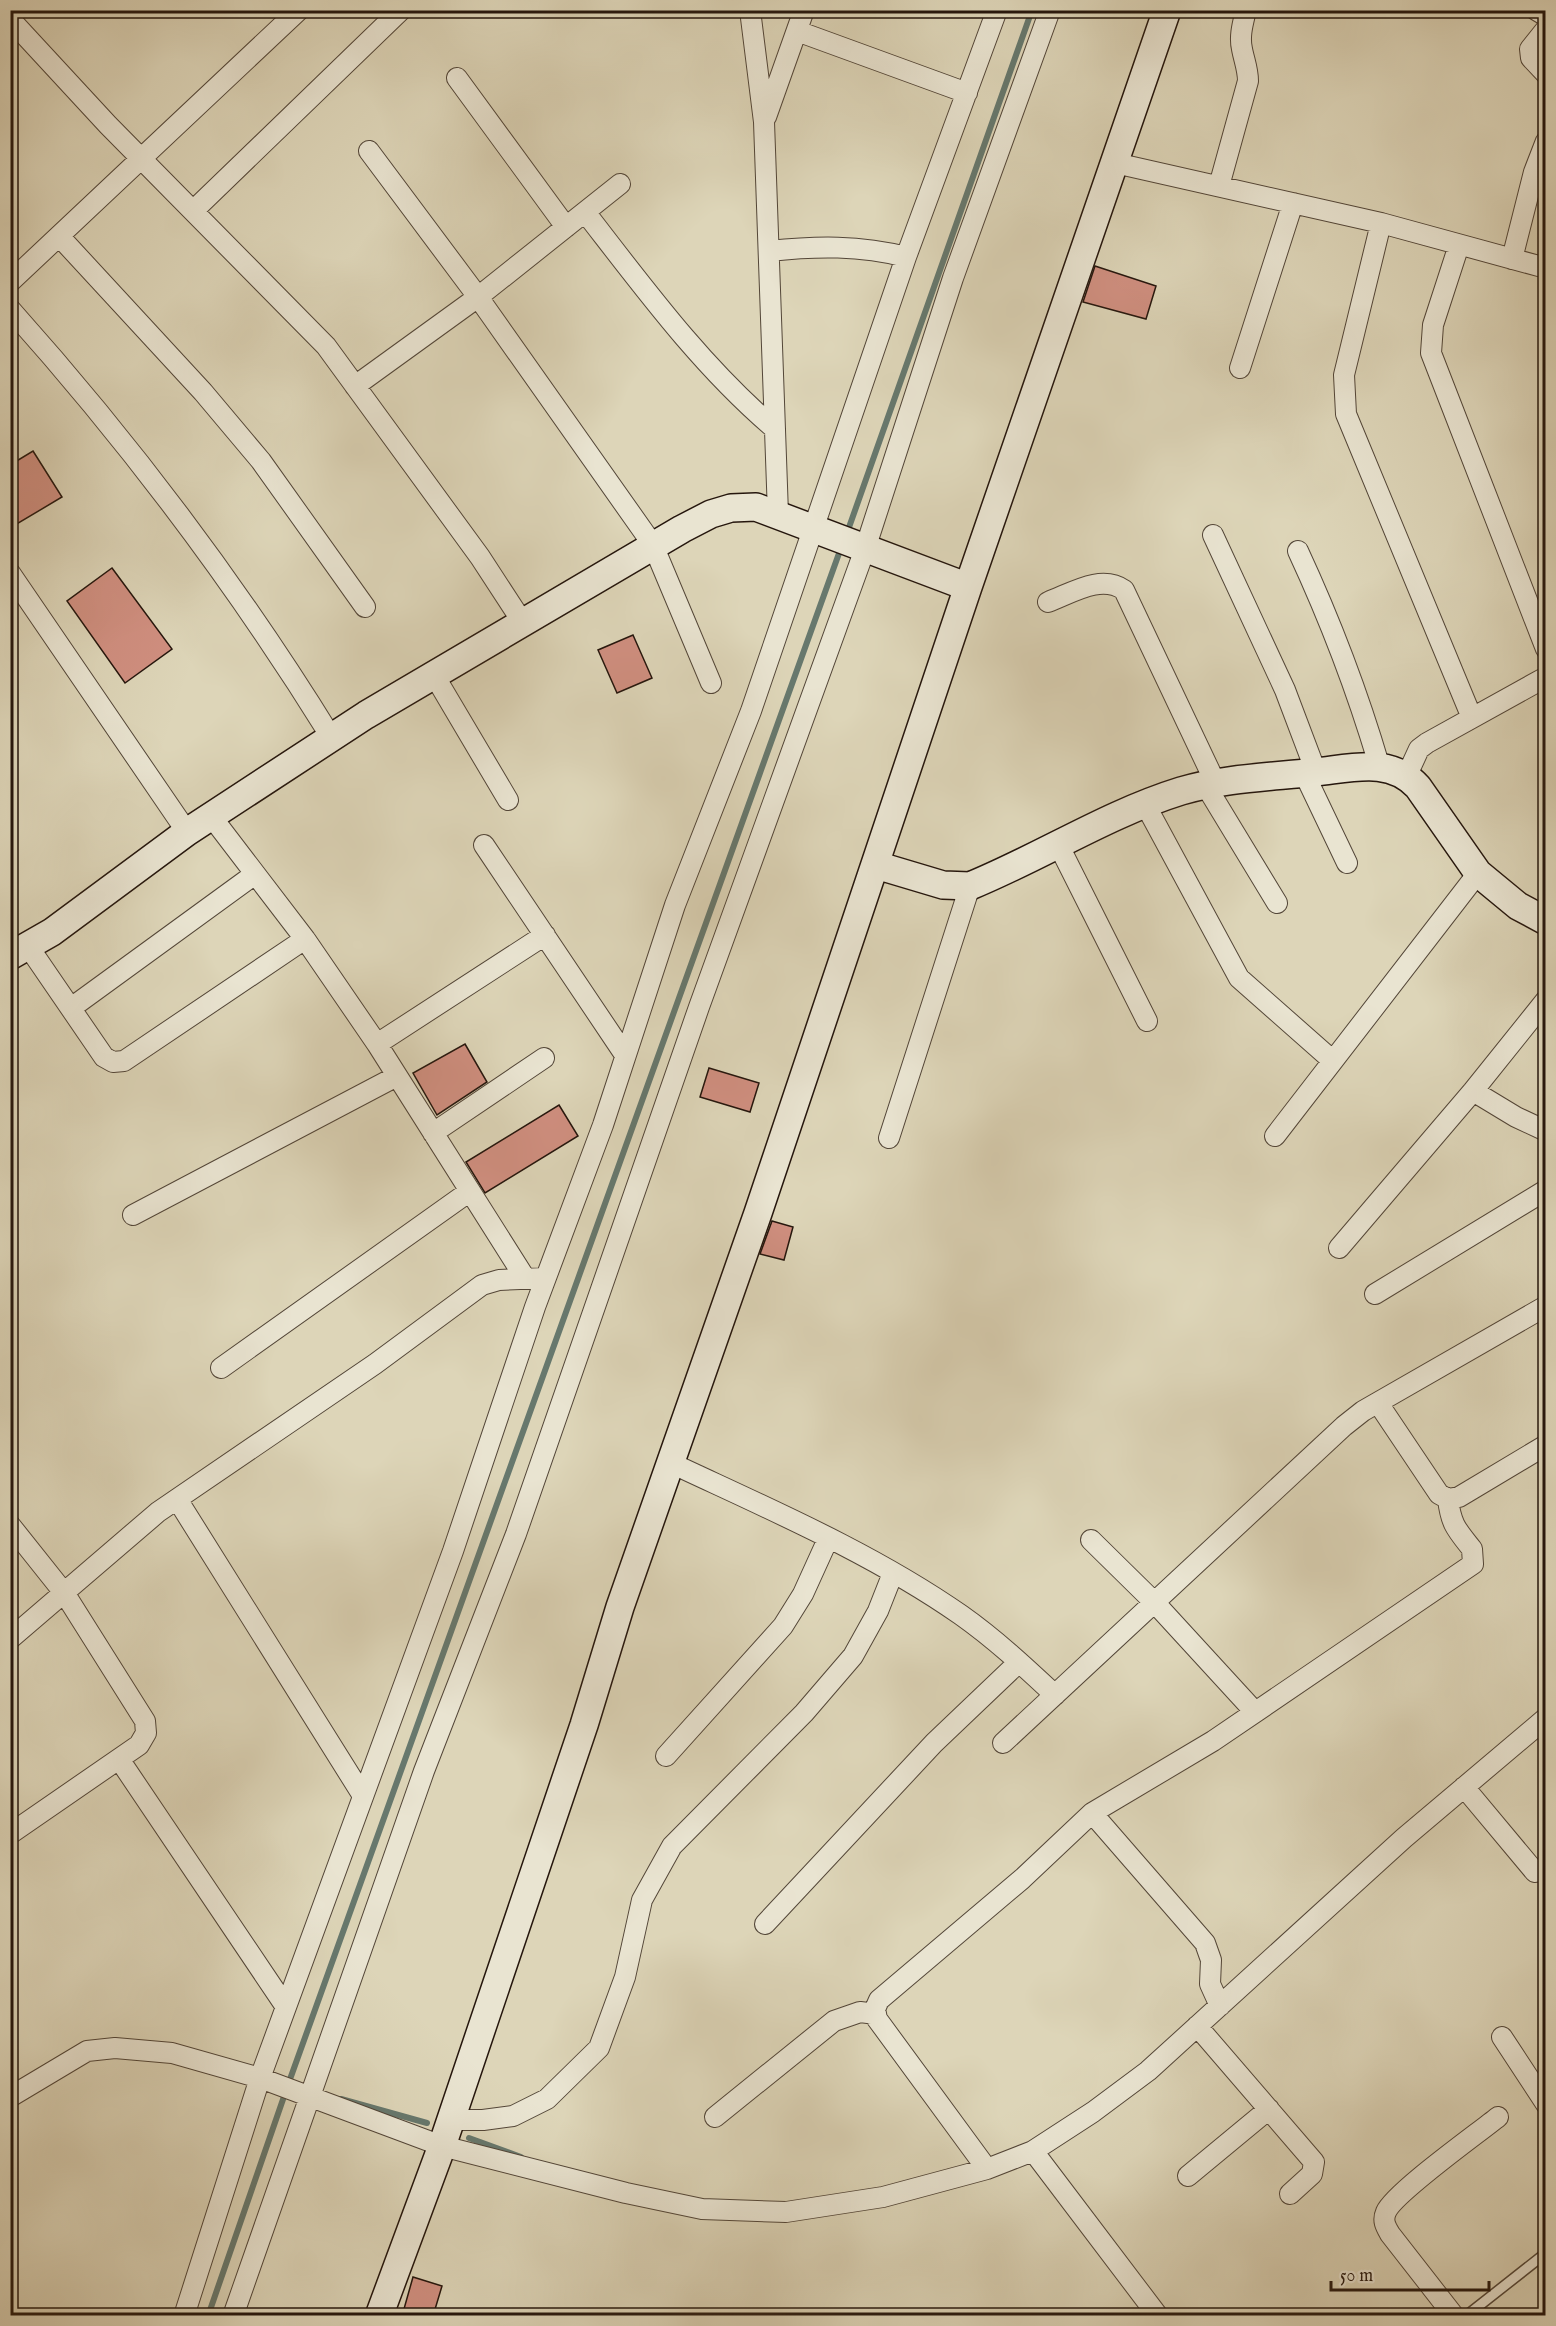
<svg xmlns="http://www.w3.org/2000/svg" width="1556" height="2326" font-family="'IM FELL English',serif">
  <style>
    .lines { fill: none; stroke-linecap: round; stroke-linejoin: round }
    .stream { stroke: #67786d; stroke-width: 6 }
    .building { fill: #d08f80; stroke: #25160d; stroke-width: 1.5 }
    .lane-casing { stroke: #534638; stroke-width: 12 }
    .street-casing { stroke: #534638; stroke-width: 22 }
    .secondary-casing { stroke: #25160d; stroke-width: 30 }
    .lane { stroke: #e9e4d1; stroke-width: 9 }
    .street { stroke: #e9e4d1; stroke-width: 20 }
    .secondary { stroke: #e9e4d1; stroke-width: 27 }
  </style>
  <rect width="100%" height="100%" fill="#ddd5b8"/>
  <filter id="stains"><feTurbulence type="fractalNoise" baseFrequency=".00333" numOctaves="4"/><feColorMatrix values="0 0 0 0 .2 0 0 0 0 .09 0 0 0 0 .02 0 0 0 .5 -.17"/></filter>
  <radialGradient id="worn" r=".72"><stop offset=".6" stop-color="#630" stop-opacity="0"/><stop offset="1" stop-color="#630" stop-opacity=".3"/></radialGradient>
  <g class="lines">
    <path class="stream" d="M847 533 1032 10
      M341 2099 427 2123
      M469 2138 521 2157
      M208 2316 289 2082 842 545"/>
  </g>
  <path class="building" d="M1095 266 1156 286 1146 319 1083 302Z
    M33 451 62 497 10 528V465Z
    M112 568 172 649 125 683 67 601Z
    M633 635 652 678 617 693 598 650Z
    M465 1044 487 1082 437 1115 413 1073Z
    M709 1068 759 1083 750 1112 700 1097Z
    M559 1105 578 1136 485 1193 466 1162Z
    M772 1221 793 1227 784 1260 760 1254Z
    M413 2277 442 2286 433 2316H402Z"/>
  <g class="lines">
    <defs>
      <path id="lane" d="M1466 2316 1546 2253"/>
      <path id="street" d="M750 10 764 122 778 514
        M1536 10 1546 16
        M10 19 108 125 326 346 480 557 523 623
        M1546 29 1530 49 1531 58 1546 74
        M797 31 967 93
        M457 78 566 227
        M766 117 804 10
        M369 151 478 297 653 545 711 683
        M1115 163 1381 223 1546 268
        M1219 186 1248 81C1248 69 1244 60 1242 49 1239 36 1243 23 1246 10
        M193 211 401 10
        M585 212C644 288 701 366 775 429
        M1381 223 1344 375 1346 414 1472 718
        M59 236 203 392 261 461 365 607
        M1459 245 1433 325 1431 353 1546 649
        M769 251C816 246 860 245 906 257
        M1512 259 1534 172 1546 141
        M10 282 299 10
        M10 309C129 442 237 585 331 737
        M1240 368 1293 203
        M355 386 478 297 620 184
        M1213 535 1285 690 1316 772
        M1298 551C1331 622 1358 693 1380 768
        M10 573 187 832
        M1048 602C1072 593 1101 574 1124 590L1216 784
        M434 675 508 800
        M1304 773 1347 863
        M1407 775 1419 749 1427 743 1546 677
        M1206 786 1277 903
        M1145 804 1239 978 1333 1061
        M211 816 305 939 377 1044 525 1278
        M1058 844 1147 1021
        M484 845 625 1055
        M28 946 104 1057 113 1062 124 1061 305 939
        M71 1008 255 874
        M377 1044 545 935
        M1473 1091 1516 1117 1546 1131
        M433 1133 544 1058
        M1275 1136 1478 873
        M889 1138 970 886
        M133 1215 397 1076
        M1339 1248 1473 1091 1546 1000
        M1375 1294 1546 1190
        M221 1368 470 1191
        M1378 1403 1439 1494 1448 1499 1459 1497 1546 1445
        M671 1463C769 1509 872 1553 961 1615 995 1639 1025 1667 1055 1695
        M177 1499 363 1796
        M10 1525 65 1594 145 1721 146 1733 139 1745 10 1834
        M1091 1540 1155 1603 1255 1712
        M10 1639 158 1512 375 1364 482 1285 499 1280 545 1278
        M1003 1743 1344 1426 1363 1411 1546 1306
        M666 1756 783 1626 803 1594 828 1539
        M119 1759 286 2007
        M1464 1787 1535 1872
        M1092 1813 1205 1943 1211 1960 1210 1984 1220 2006
        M765 1924 934 1743 1019 1662
        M1197 2026 1314 2162 1312 2174 1290 2194
        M1502 2037 1546 2104
        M10 2097 87 2051 115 2048 172 2053 260 2078 442 2146 626 2193 702 2209 786 2212 883 2197 987 2169 1033 2151 1093 2112 1148 2071 1404 1838 1546 1718
        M715 2117 834 2021 860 2012 876 2014
        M450 2120H483L513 2116 547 2099 599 2048 625 1977 642 1900 672 1846 804 1713 853 1656 878 1611 893 1573
        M1033 2151 1158 2316
        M987 2169 877 2019 875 2009 879 2000 1022 1879 1092 1813 1213 1741 1473 1564 1472 1549C1457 1530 1451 1525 1448 1499
        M1188 2176 1269 2109
        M184 2316 260 2078 453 1551 535 1307 603 1125 675 905 751 711 906 257 997 10
        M233 2316 424 1771 516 1534 699 1007 865 549 953 278 1050 10
        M1454 2316 1390 2234C1386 2227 1382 2221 1386 2212 1394 2193 1477 2134 1498 2117"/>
      <path id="secondary" d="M876 865 943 885 970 886C1041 857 1107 814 1181 791 1225 778 1271 777 1316 772 1353 768 1391 757 1418 787L1478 873 1518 906 1546 921
        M10 956 52 932 187 832 366 715 682 529 711 514 731 508 756 507 968 587
        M379 2316 442 2146 584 1725 620 1607 758 1213 968 587 1167 10"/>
    </defs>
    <use href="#lane" class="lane-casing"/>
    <use href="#street" class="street-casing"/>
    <use href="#secondary" class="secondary-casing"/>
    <use href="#lane" class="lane"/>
    <use href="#street" class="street"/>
    <use href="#secondary" class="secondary"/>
  </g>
  <rect width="1556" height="2326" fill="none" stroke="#ddd5b8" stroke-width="36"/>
  <rect x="12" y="12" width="1532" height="2302" fill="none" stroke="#25160d" stroke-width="3"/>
  <rect x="18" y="18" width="1520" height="2290" fill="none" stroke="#25160d" stroke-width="1.5"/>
  <path d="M1331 2281v9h158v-9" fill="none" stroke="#25160d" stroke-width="3"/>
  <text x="1340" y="2281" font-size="18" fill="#25160d" stroke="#e9e4d1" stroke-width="4.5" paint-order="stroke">50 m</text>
  <rect width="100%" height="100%" filter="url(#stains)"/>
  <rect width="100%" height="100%" fill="url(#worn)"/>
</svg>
